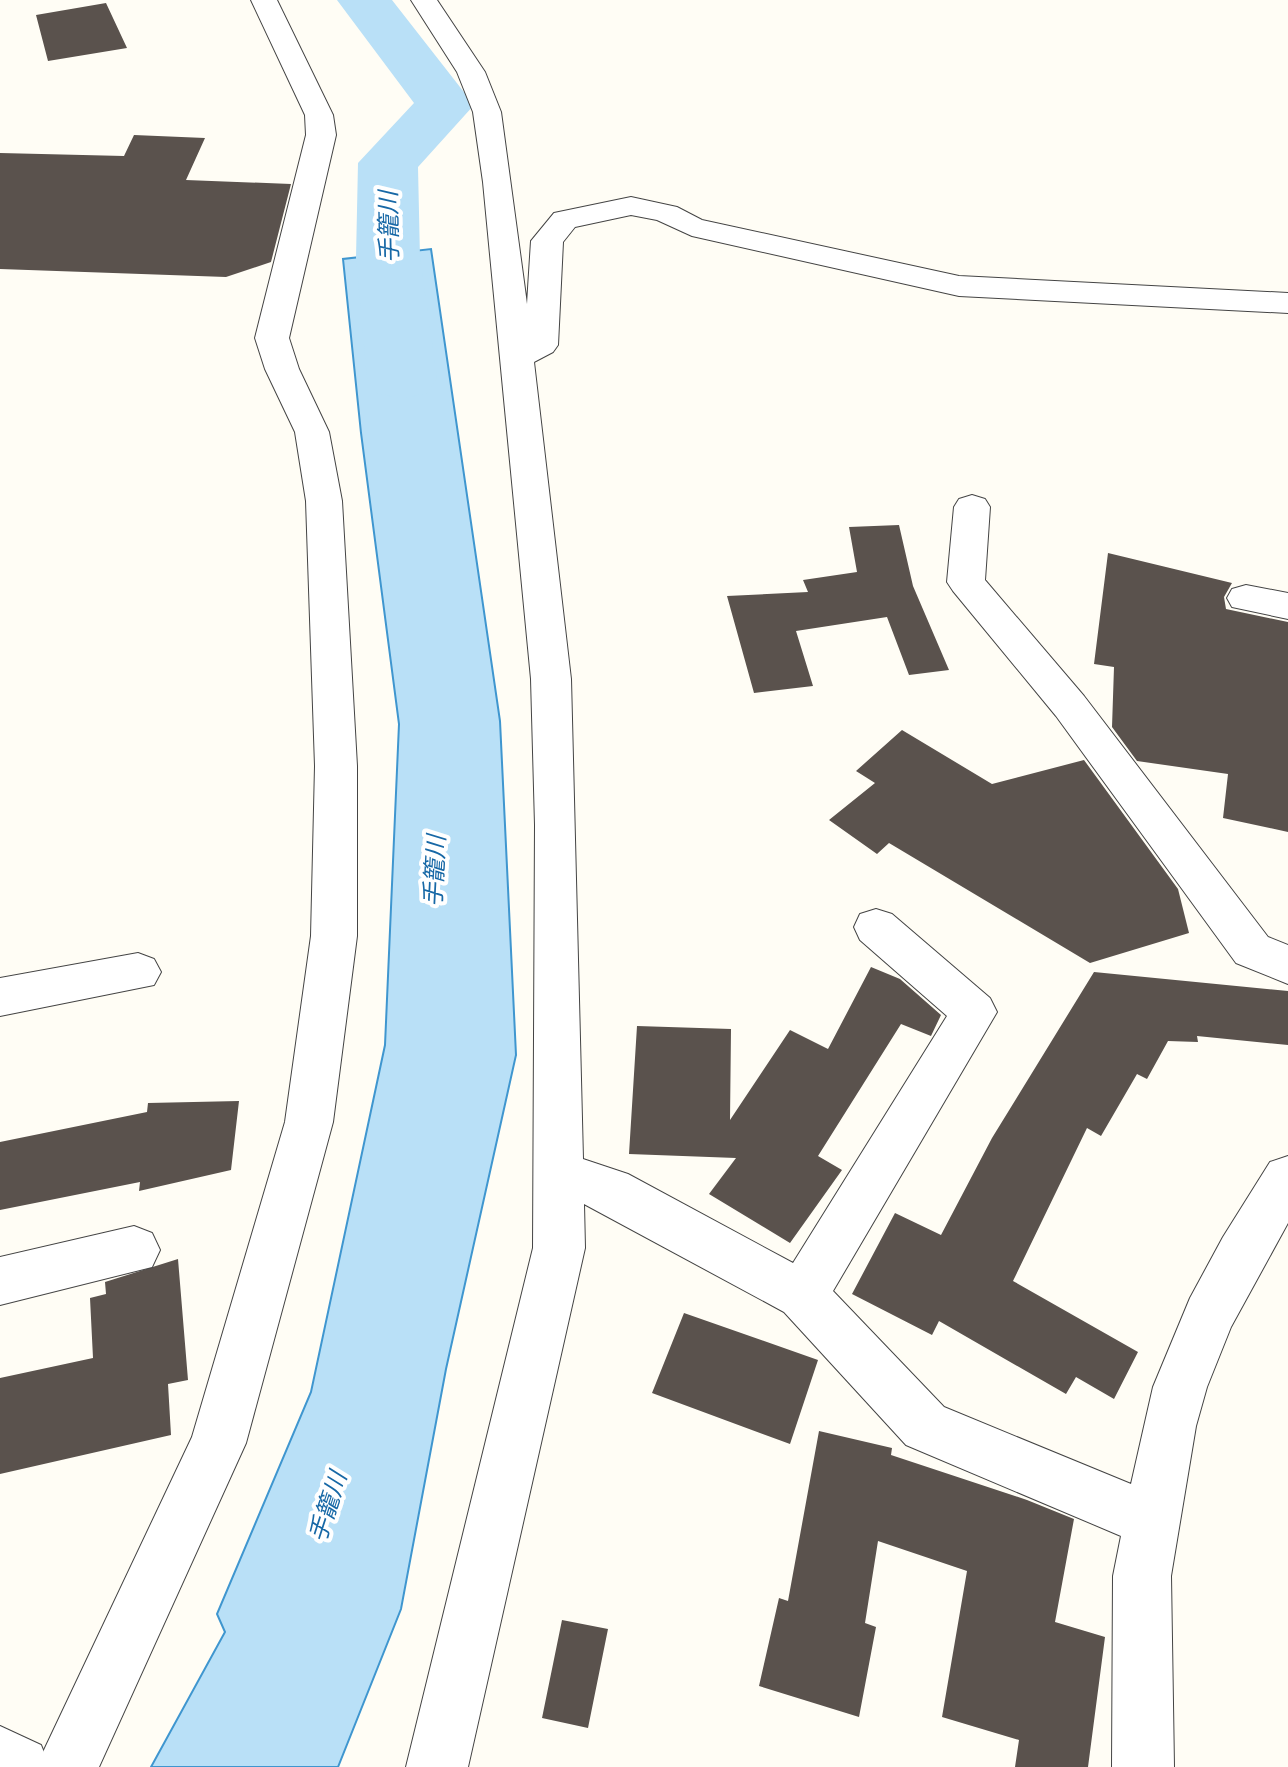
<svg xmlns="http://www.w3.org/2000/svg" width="1288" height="1767" font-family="Bitter,'Noto Sans JP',serif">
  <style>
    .water { fill: #b9e0f7; stroke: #3f96cf; stroke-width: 2 }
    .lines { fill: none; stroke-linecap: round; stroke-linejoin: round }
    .river { fill: #b9e0f7; fill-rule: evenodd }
    .building { fill: #5a524d }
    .minor-casing { stroke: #444; stroke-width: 2 }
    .tertiary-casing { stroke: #444; stroke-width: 2 }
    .minor { fill: #fff; fill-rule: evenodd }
    .tertiary { fill: #fff; fill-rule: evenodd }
    .labels { text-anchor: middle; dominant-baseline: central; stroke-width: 8; stroke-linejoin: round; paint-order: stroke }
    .water-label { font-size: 24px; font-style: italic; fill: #1768a6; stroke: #fff }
  </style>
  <rect width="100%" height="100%" fill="#fffdf5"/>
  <path class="water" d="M431 249 500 721 516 1055 446 1369 401 1609 338 1767H151L225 1632 217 1614 311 1392 385 1045 399 724 361 433 343 259Z"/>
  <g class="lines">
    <path class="river" d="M337 0H392L474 105 418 167 420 258 437 378 427 393 402 399 377 393 367 378 356 258 358 163 414 103Z"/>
  </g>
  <path class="building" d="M106 3 127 48 48 61 36 15Z
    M134 135 205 138 186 180 291 184 271 262 226 277 0 269V153L124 156Z
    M899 525 913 586 949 670 909 675 887 617 796 631 813 686 754 693 727 596 808 592 803 580 857 572 849 527Z
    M1108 553 1232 583 1224 597 1226 609 1288 622V832L1223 818 1228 774 1137 761 1112 727 1114 667 1094 664Z
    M902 730 992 784 1084 760 1178 889 1189 933 1090 963 889 843 877 854 829 820 875 783 856 771Z
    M871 967 900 979 941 1015 931 1036 901 1024 818 1156 842 1170 790 1243 709 1194 736 1158 629 1154 637 1026 731 1029 730 1120 790 1030 828 1049Z
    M1094 972 1288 991V1045L1197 1036 1198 1042 1168 1041 1147 1079 1137 1074 1101 1136 1087 1128 1013 1281 1138 1352 1114 1399 1076 1377 1066 1394 939 1321 932 1335 852 1294 895 1213 941 1235 992 1138Z
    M239 1101 231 1170 139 1191 140 1182 0 1210V1142L147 1112 148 1103Z
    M178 1259 188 1380 168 1384 171 1435 0 1474V1378L93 1358 90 1298 106 1294 105 1282Z
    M684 1313 818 1360 790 1444 652 1393Z
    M819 1431 892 1448 891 1455 1027 1500 1074 1519 1055 1622 1105 1637 1088 1767H1015L1019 1740 942 1717 967 1571 878 1541 865 1623 876 1627 859 1717 759 1686 779 1598 788 1601Z
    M562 1620 608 1629 588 1728 542 1718Z"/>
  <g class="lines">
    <defs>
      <path id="minor" d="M251 0H277L333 115 336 135 289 338 299 369 329 432 342 501 357 766V936L333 1122 246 1443 99 1767H36L192 1437 285 1122 311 936 315 766 306 501 295 432 265 369 255 338 306 135 305 115Z
        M411 0H437L485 72 501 112 527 304 531 241 554 213 631 197 677 207 702 220 959 276 1288 293V313L959 296 692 236 657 220 631 215 575 227 563 242 558 345 553 352 534 362 571 679 583 1159 628 1174 793 1263 947 1016 860 940 854 927 860 914 876 909 892 914 990 998 997 1012 833 1291 944 1407 1131 1484 1153 1387 1190 1298 1223 1237 1270 1162 1288 1156V1223L1231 1327 1207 1387 1196 1426 1171 1576 1174 1767H1112L1113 1576 1121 1536 906 1445 784 1312 584 1204 585 1248 468 1767H406L533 1248 535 825 531 679 483 182 473 112 457 72Z
        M972 495 985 499 990 507 985 580 1084 696 1268 937 1288 945V984L1236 963 1056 716 953 591 947 582 954 507 959 499Z
        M1246 585 1288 593V619L1232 607 1227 598 1232 589Z
        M138 953 154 959 161 972 154 985 0 1016V978Z
        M134 1226 152 1233 160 1250 152 1267 0 1305V1257Z"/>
      <path id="tertiary" d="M0 1726 41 1745 50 1767H0Z"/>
    </defs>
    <use href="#minor" class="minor-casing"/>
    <use href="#tertiary" class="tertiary-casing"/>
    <use href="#minor" class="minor"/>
    <use href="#tertiary" class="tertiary"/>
  </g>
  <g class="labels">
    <g class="water-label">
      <text transform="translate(389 227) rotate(-91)">手籠川</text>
      <text transform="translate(435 871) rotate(-87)">手籠川</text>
      <text transform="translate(328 1507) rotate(-72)">手籠川</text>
    </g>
  </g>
</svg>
